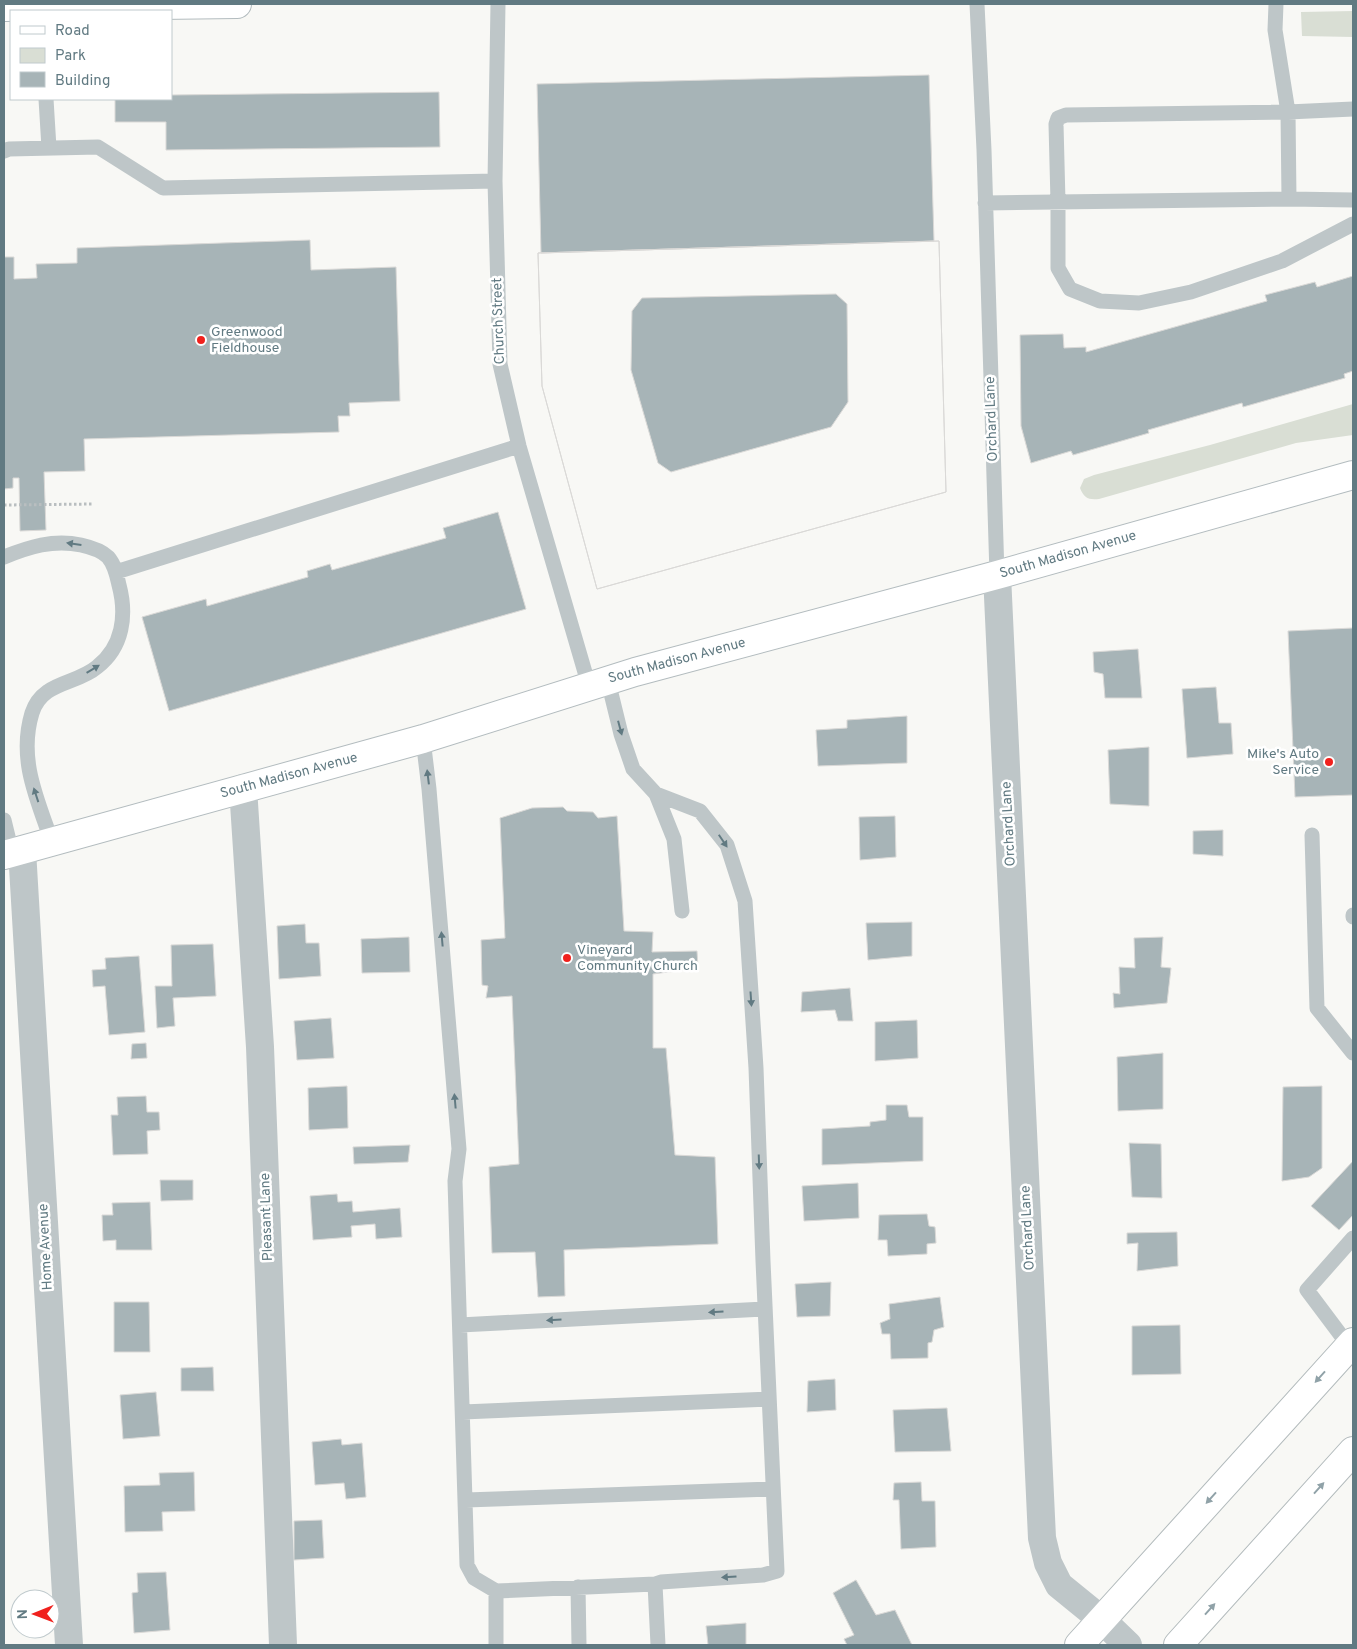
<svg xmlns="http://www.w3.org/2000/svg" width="1357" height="1649" font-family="Overpass,sans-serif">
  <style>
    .green { fill: #d9ded4 }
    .building { fill: #a7b4b7; stroke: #dad9d7; fill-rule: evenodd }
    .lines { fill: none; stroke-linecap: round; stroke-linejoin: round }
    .secondary-casing { stroke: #b3bcbf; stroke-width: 30 }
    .primary-casing { stroke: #b2babc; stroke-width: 30 }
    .path { stroke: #b9bec0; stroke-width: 3; stroke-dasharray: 2.5 2.5; stroke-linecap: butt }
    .service { stroke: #bec6c8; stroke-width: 15 }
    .minor { stroke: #bec6c8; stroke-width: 28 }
    .secondary { stroke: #fff; stroke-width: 28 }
    .primary { stroke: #fff; stroke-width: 28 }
    .oneway { fill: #617a82 }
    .oneway2 { fill: #90a2a8 }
    .poi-dot { fill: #f0211d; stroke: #fff; stroke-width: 2 }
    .labels { text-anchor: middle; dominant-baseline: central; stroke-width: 5; stroke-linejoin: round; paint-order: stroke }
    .street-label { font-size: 14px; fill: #617a82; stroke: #fff }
    .poi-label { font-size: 14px; fill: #617a82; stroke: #fff; text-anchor: start }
  </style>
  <rect width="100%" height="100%" fill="#f8f8f5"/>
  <path class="green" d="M1353 11V37L1302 36 1301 12Z
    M1353 404V435L1296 443 1099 499C1088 500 1084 498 1080 488L1084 479 1094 475 1210 445Z"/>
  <path class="building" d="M929 75 934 241 541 253 537 84Z
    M439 92 440 147 166 150V122H115V99H171V95Z
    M310 240 311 270 396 267 400 401 349 403 350 416H338L339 432 84 439 85 471 44 472 46 530 20 531 19 478H13V488L4 489V257H14V279L37 278 36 264 77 263V248Z
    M939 241 946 492 597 589 542 386 538 253ZM836 294 847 304 848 402 831 427 671 472 658 463 631 370 632 311 642 298Z
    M939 241 946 492 597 589 542 386 538 253Z
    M1353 276V371L1344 374 1345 378 1243 407 1242 403 1148 430 1149 433 1073 455 1071 451 1031 463 1021 426 1020 335 1063 334 1064 348 1086 347V352L1267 301 1265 295 1315 282 1317 287Z
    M498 512 526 609 169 711 142 617 206 599 207 606 308 577 307 571 330 564 332 570 446 538 443 528Z
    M1353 628V795L1295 797 1288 631Z
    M1138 649 1142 698H1105L1103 674 1094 672 1093 652Z
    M1216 687 1219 723H1231L1233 754 1187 758 1182 689Z
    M907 716V763L818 766 816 730 847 728V720Z
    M1149 747V806L1110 804 1108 750Z
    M563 807 567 811 593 812 598 818 617 816 624 931 653 932 652 952 697 951 698 968 653 974V1048H666L675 1155 715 1157 718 1244 564 1250 565 1296 538 1297 535 1252 492 1253 489 1167 519 1164 512 996 486 998 488 986 482 985 481 940 505 938 500 818 532 808Z
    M895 816 896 857 860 860 859 817Z
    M1223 830V856L1193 854V831Z
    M912 922V956L868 960 866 923Z
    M305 924 306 943H319L321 976 279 979 277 926Z
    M409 937 410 972 362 973 361 939Z
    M1163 937 1161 967 1171 968 1167 1003 1114 1008 1113 993 1120 994 1119 967 1135 968 1134 938Z
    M213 944 216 996 173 998 175 1026 157 1028 155 986H172L171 945Z
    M139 956 145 1032 109 1035 105 986 93 987 92 970 106 969 105 958Z
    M850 988 853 1021H838L835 1010 801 1012 802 992Z
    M331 1018 334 1058 297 1060 294 1021Z
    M917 1020 918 1058 875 1061V1022Z
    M146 1043 147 1058 131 1059 132 1044Z
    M1163 1053V1109L1118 1111 1117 1057Z
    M347 1086 348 1128 309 1130 308 1088Z
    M1322 1086V1168L1309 1177 1282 1181 1283 1087Z
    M146 1096 147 1112H159L160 1130 147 1131 148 1154 113 1155 111 1115H118L117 1097Z
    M886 1105H907L909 1117H923V1161L822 1165V1129L870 1126V1122L886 1120Z
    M1129 1143 1161 1144 1162 1198 1132 1197Z
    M410 1145 408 1162 354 1164 353 1147Z
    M1353 1161V1215L1339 1230 1311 1206Z
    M160 1180H193V1200L161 1201Z
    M858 1183 859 1218 804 1221 802 1186Z
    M337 1194 338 1202 352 1201 353 1212 400 1208 402 1237 376 1239 375 1224 351 1226 352 1237 313 1240 310 1196Z
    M150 1202 152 1250H116V1240L103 1241 102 1215H113L112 1203Z
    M927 1214 929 1226 935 1227 936 1243 927 1244V1254L888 1256 887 1240H878L879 1215Z
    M1177 1232 1178 1266 1137 1271 1138 1243 1127 1244V1233Z
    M831 1282 830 1316 797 1317 795 1284Z
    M940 1297 944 1327 934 1330 932 1342 928 1343V1358L891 1359 890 1334H882L880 1323 890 1319 889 1304Z
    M114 1302H149L150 1352H114Z
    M1180 1325 1181 1374 1132 1375V1326Z
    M213 1367 214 1391H181V1368Z
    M835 1379 836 1410 807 1412 808 1381Z
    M156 1392 160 1436 123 1439 120 1395Z
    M947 1408 951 1451 895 1452 893 1410Z
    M341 1439 342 1445 362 1443 366 1497 346 1499 344 1483 315 1485 312 1442Z
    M194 1472 195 1511 162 1512 163 1531 125 1532 124 1486 160 1485 159 1473Z
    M921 1482 922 1501H935L936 1547 901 1549 899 1500H893L894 1483Z
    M322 1520 324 1558 294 1560V1521Z
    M166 1572 170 1630 134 1633 132 1593 138 1592 137 1573Z
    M856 1580 876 1615 895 1610 912 1645H847L844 1639 854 1635 833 1593Z
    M746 1623V1645H708L706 1626Z"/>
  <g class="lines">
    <defs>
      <path id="secondary" d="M4 7 237 4
        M4 855 423 739 635 672 997 575 1353 475"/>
      <path id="primary" d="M1079 1645 1353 1342
        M1178 1645 1353 1451"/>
    </defs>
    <use href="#secondary" class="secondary-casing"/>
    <use href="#primary" class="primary-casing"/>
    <path class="path" d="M4 505 93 504"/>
    <path class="service" d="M498 4 495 181 500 364 519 446 589 686
      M977 4 984 150 997 575
      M1276 4 1275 30 1288 112 1289 199
      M46 99 49 148
      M1353 109 1288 112 1066 115 1058 118 1056 124 1058 202V268L1070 289 1100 301 1139 303 1191 292 1282 261 1353 224
      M4 151 9 149 98 147 163 188 495 181
      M985 203 1289 199 1353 200
      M4 557C29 547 53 539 81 545 90 547 101 550 108 557 115 565 117 576 119 585 127 615 123 647 97 667 76 685 42 681 32 713 18 759 37 799 52 842
      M116 572 519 446
      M423 739 429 789 459 1149 455 1181 467 1565 474 1578 496 1591V1645
      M656 794 674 839 682 911
      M4 820 12 853
      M1312 835 1317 1008 1353 1053
      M1353 915V917
      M460 1325 765 1309
      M1349 1346 1307 1290 1353 1238
      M463 1412 769 1399
      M466 1500 773 1489
      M655 1584 658 1645
      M578 1587 579 1645
      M496 1591 655 1584 661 1582 763 1575 777 1571 763 1261 756 1068 745 901 727 845 700 811 656 794 633 769 621 734 608 681"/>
    <path class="minor" d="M997 575 1042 1538 1048 1563 1059 1585 1102 1620 1128 1645
      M243 788 260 1047 283 1645
      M22 850 69 1645"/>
    <use href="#secondary" class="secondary"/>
    <use href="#primary" class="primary"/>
  </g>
  <defs><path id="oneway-solid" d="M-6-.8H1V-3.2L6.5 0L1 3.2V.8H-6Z" transform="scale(1.25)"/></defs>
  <g class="oneway">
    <use href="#oneway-solid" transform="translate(74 544) rotate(-172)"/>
    <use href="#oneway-solid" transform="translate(93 669) rotate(-31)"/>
    <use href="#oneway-solid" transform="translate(620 728) rotate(75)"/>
    <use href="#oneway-solid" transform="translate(428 777) rotate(-97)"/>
    <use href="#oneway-solid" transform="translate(36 795) rotate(-108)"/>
    <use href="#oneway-solid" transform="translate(723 841) rotate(56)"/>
    <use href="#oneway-solid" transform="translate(442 939) rotate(-95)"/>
    <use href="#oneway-solid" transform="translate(751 999) rotate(86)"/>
    <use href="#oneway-solid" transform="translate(455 1101) rotate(-95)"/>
    <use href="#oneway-solid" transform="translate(759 1162) rotate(88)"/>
    <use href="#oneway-solid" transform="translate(716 1312) rotate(177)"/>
    <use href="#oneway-solid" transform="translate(554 1320) rotate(177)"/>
    <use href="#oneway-solid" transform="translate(729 1577) rotate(176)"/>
  </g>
  <g class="oneway2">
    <use href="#oneway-solid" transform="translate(1320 1377) rotate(132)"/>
    <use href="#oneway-solid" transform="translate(1319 1488) rotate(-48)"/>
    <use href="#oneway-solid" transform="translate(1211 1498) rotate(132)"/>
    <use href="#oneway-solid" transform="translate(1210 1609) rotate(-48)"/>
  </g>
  <g class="poi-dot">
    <circle cx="201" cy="340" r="5"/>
    <circle cx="1329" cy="762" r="5"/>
    <circle cx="567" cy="958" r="5"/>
  </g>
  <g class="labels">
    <g class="street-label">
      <text transform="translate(499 321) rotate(-92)">Church Street</text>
      <text transform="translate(992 419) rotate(-92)">Orchard Lane</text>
      <text transform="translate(1068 555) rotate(-16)">South Madison Avenue</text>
      <text transform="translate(677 661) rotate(-15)">South Madison Avenue</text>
      <text transform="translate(289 776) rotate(-15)">South Madison Avenue</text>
      <text transform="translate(1009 824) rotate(-93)">Orchard Lane</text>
      <text transform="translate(267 1217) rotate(-92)">Pleasant Lane</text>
      <text transform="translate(1028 1228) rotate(-93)">Orchard Lane</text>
      <text transform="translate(46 1247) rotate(-93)">Home Avenue</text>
    </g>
    <g class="poi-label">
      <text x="211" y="332">Greenwood<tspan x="211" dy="16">Fieldhouse</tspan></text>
      <text x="1319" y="754" text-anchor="end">Mike's Auto<tspan x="1319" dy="16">Service</tspan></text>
      <text x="577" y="950">Vineyard<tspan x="577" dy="16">Community Church</tspan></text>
    </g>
  </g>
  <rect width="1357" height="1649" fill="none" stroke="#617a82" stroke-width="10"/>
  <rect x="10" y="10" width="162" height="90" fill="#ffffff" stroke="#c0cacd"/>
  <rect x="20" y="26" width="25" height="8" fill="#ffffff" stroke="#c0cacd"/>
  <text x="55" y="35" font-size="15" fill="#617a82">Road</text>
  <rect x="20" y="48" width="25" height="15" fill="#d9ded4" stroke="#c0cacd"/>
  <text x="55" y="60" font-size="15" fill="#617a82">Park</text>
  <rect x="20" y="72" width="25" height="15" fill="#a7b4b7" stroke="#c0cacd"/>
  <text x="55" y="85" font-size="15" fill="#617a82">Building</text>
  <g transform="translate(35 1614) rotate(269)"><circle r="24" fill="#ffffff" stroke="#c0cacd"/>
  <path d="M0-4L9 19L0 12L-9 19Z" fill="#f0211d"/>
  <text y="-8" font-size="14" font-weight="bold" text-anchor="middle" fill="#617a82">N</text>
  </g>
</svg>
